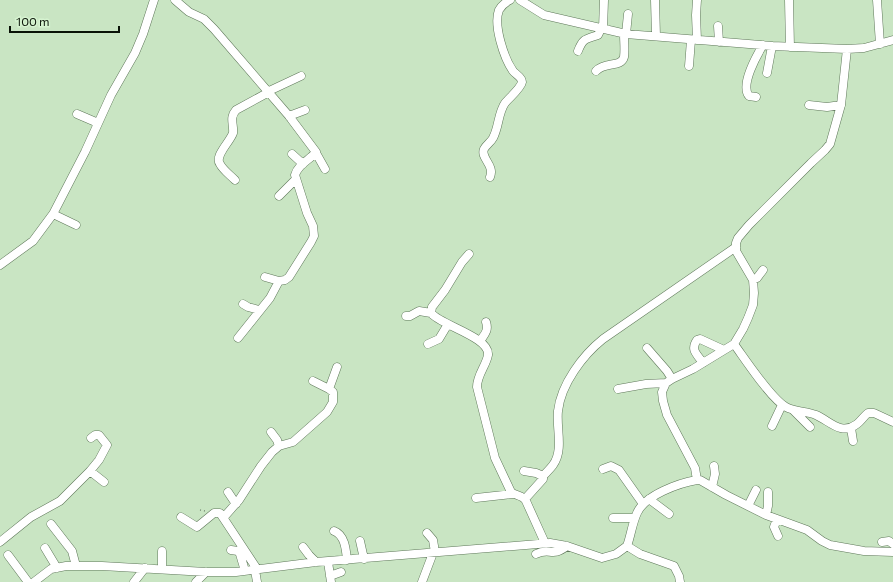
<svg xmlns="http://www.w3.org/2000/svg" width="893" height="582" font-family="Commissioner,sans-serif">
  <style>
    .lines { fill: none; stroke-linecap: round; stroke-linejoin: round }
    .minor-casing { stroke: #5f785a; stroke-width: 9 }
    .path { stroke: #7d9279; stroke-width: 1.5; stroke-dasharray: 1 3; stroke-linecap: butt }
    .minor { stroke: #fff; stroke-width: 8 }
  </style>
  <rect width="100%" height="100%" fill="#c9e5c3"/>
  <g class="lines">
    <defs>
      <path id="minor" d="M175 0 189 12 204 19 214 29 289 116 316 152C310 160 298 164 295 175L307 213 313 226 314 236 311 242 289 277 285 280 279 281 270 298 238 338
        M520 0 544 15 626 34 772 46 847 49 864 48 893 40
        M655 0 656 36
        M789 0 790 47
        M877 0 880 44
        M718 26 719 42
        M603 29 604 0
        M626 34 628 14
        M697 40 696 15 697 0
        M578 51C583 38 586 39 598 35L601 29
        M689 66 691 40
        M596 71C605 61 621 68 624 57 625 50 624 41 624 34
        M767 73 772 46
        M269 91 301 76
        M756 97 749 96C740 85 757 55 763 45
        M809 105 827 107 841 105
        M77 114 98 123
        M289 116 305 110
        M316 153 325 169
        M292 154 303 164
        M490 177C495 165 480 158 484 149 486 145 491 142 493 138 499 127 498 113 505 103 509 98 521 88 522 82 522 77 515 74 513 71 504 58 493 25 499 10 502 5 506 2 510 0
        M235 180C230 175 223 170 220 164 214 156 230 142 233 133 234 124 229 118 236 110L269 92
        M279 196 296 179
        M53 214 76 225
        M469 254 462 262 445 290 432 307 431 313C440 325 490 337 488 355 486 366 477 375 477 387L495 458 511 492C516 496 523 495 526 501L545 543
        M0 265 33 241 53 214 85 152 111 95 135 53 143 34 154 0
        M265 277 279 281
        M753 280 757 278 763 270
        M243 304 248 307 259 310
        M406 316H410L419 311 431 313
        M480 341C484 335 489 331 486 322
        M428 344 439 339 448 324
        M734 344C745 359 771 399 786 407 795 412 806 411 816 415 830 421 841 436 857 424 861 421 864 416 868 413H874L893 422
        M647 348 667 371 672 379
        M703 363C697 354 690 350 697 340L700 339 724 350
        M329 389 337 367
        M618 389 646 384 666 383
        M793 410 810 427
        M772 426 782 405
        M851 428 853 441
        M271 432 277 440 279 446
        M603 469 611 466 619 470 643 504
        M90 471 104 482
        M524 471 536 473 543 476V479L525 499
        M543 476C546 473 550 469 553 465 564 450 556 428 558 411 561 384 583 355 603 339L736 247
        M697 480 695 468 667 415 663 401 662 392 666 383 672 379 693 369 734 344 743 329 748 318 753 305 754 293 753 280 736 251V243L738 238 749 225 811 163 825 150 830 144 841 105 847 49
        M712 487 715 474 714 466
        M228 492 236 504
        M476 498 513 494
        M649 499 669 514
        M748 506 756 490
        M766 515 768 506V492
        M181 517 197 527 214 513H220L257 569
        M224 517 239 500 261 466 272 452 279 446 293 442 327 412 333 402V392L329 389 313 381
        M613 518H634
        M777 519 774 527 778 536
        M51 524 72 551 76 566
        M334 531C345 535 346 550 347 560
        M427 533 433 540 435 552
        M360 541 364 559
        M0 542 31 517 60 501 90 471 99 460 107 445 99 435H95L91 438
        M882 542 889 541 893 544
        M627 546 640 554 674 566 679 576 680 582
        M303 547 309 555 316 562
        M45 548 57 568
        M231 550 238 551 240 554 245 571
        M162 551V569
        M536 554C550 547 552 558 567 546
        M8 555 28 582
        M328 562 331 582
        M255 570 257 582
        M330 576 341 572
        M34 582 51 569 66 566H102L206 572H236L316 562 550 543 567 546 602 558 616 554 627 546C631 535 632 524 637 513 645 495 679 483 697 480H700L726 495 766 515 807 530 822 541 830 545 864 551 893 552
        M134 582 145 568
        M196 582 206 572
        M422 582 433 553"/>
    </defs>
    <use href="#minor" class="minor-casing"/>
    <path class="path" d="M200 510 205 511"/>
    <use href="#minor" class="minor"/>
  </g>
  <path d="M10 26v6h109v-6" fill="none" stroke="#091207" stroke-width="2"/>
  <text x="16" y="26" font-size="12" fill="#091207" stroke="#d6f3d0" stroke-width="3" paint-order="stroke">100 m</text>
</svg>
